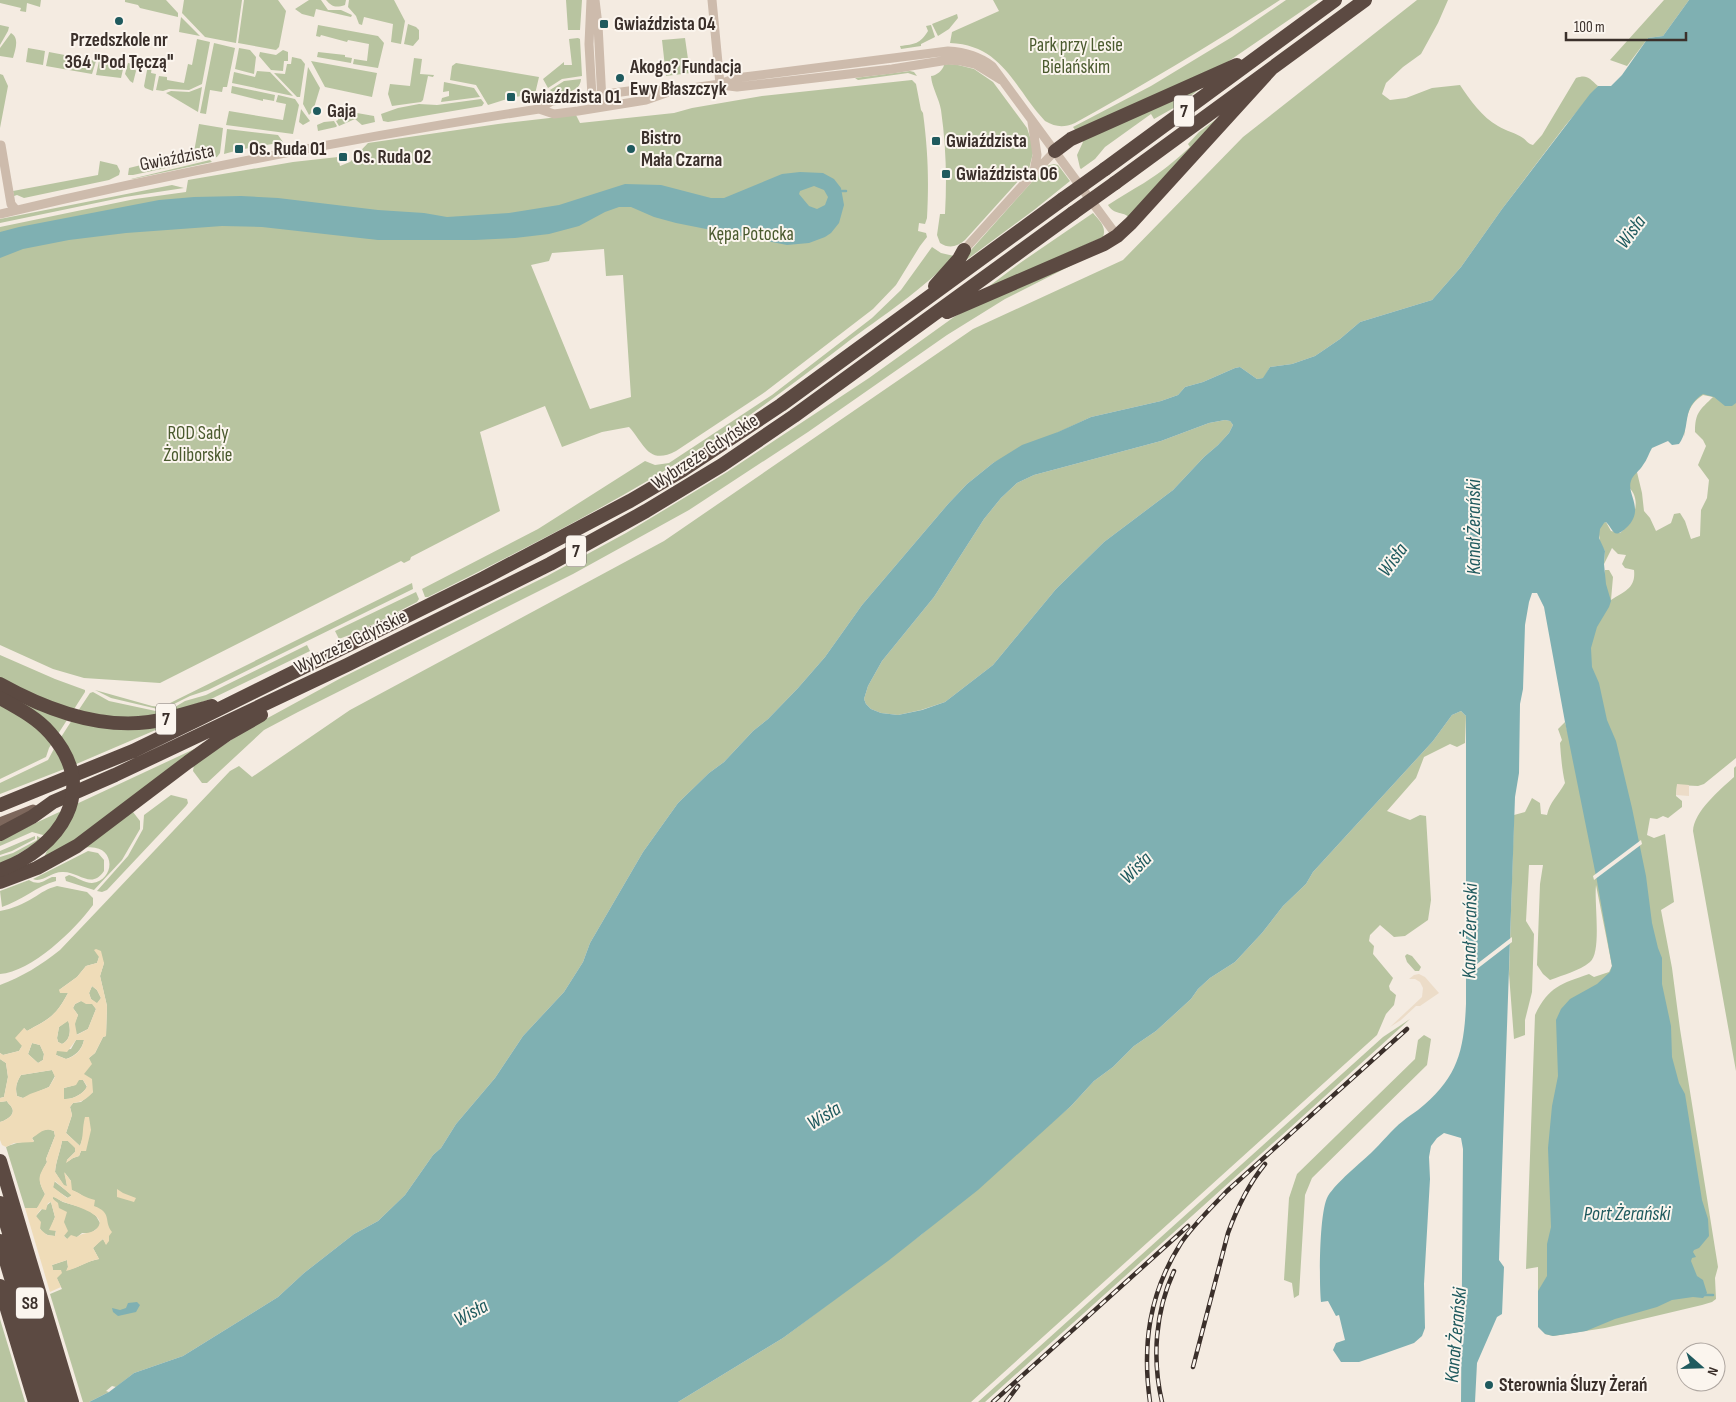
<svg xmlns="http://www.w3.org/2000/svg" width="1736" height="1402" font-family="'Sofia Sans Condensed',sans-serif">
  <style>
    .green { fill: #b8c4a0; fill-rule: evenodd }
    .sand { fill: #efdcb8; fill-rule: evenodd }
    .plaza { fill: #ecdcc8 }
    .water { fill: #7fb0b2; fill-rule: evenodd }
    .pier { fill: #f4ebe1 }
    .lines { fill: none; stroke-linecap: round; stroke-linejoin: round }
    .stream { stroke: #7fb0b2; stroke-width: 2.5 }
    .minor { stroke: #cdbbac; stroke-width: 9 }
    .major { stroke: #7d675c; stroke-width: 11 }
    .highway { stroke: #5c4a42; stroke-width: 14 }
    .rail-casing { stroke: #3b302b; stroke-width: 4.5 }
    .rail { stroke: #fbf5ee; stroke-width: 2.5; stroke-dasharray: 8; stroke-linecap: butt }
    .highway-bridge { stroke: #5c4a42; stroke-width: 14 }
    .poi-dot { fill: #1f5a5e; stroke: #fbf5ee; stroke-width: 2 }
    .labels { text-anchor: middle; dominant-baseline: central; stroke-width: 4; stroke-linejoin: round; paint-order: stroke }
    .shield { fill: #fbf5ee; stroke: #756b66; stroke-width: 1 }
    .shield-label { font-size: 18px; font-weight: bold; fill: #3b302b }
    .poi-label { font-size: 19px; font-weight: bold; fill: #3b302b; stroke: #fbf5ee; text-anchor: start }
    .park-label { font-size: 19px; fill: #4a5a2e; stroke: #fbf5ee }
    .street-label { font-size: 19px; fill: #3b302b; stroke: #fbf5ee }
    .water-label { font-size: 20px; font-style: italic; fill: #1f5a5e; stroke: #fbf5ee }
  </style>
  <rect width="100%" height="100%" fill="#f4ebe1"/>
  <path class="green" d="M0 0H41L40 7 27 3 26 12 20 11 21 8 0 3Z
    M125 0H166L178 13V17L140 8 138 5 125 2Z
    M184 0H242L236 43 205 37 182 13Z
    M244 0H278L286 11 279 47 276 50 238 43Z
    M309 0H321L328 10H341L352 15 351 17 316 9 314 17 302 14 295 9Z
    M326 0H346L345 5C336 8 332 7 326 0Z
    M349 0H394L405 21 401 44 391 42 393 24 364 17 362 25 359 24 356 16 348 7Z
    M566 0H582L580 30H568Z
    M993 0H1280C1213 44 1145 84 1075 123 1063 128 1056 127 1045 121 1014 88 1003 45 950 43L952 32 999 11Z
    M1286 0H1318L1226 63 1076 131 1073 127 1151 86 1232 37Z
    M1417 0H1448L1438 23 1421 54 1403 67 1386 83 1382 94 1390 100 1406 98 1432 88 1460 85C1470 100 1482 117 1498 126 1506 131 1516 133 1523 138 1527 141 1528 144 1533 145L1542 135 1576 78C1587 74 1589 78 1598 86L1565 126 1502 209 1461 267 1432 300 1360 322 1340 339 1315 356 1292 364 1270 367 1264 378 1257 379 1240 367 1235 368 1203 382 1185 387 1178 395 1161 401 1091 417 993 463 967 484 948 504 862 605 825 657 798 688 768 719 753 731 724 762 709 773 678 803 643 852 590 943 583 962 564 992 523 1036 495 1078 456 1124 441 1148 433 1155 405 1195 378 1221 354 1234 304 1273 278 1297 183 1356 134 1373 116 1387 112 1386 106 1391 109 1392 89 1402H83L50 1294 62 1289 53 1271 52 1265 67 1260 68 1267 67 1270C78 1268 87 1261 99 1259L93 1248 99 1242 103 1239 106 1244 108 1227C98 1212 89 1196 71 1190V1181L65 1173 67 1186H64L55 1172C56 1161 60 1152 62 1141H68L75 1147V1152L67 1160V1162L73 1158 79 1156 81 1151H86L83 1123 84 1134 80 1146 66 1133 72 1115 70 1107 73 1103 81 1102 93 1092 83 1074 89 1058 95 1053 103 1037 106 1036 107 1006 100 976 104 963 99 957 97 963 86 966 77 977 59 990 68 993C55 1017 50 1018 27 1031L24 1028 22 1046 19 1051 3 1055 0 1053V985C22 977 41 965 60 950L230 771 239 766 252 777 350 710 664 541 973 329 1123 260 1243 137Z
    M1664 0H1689L1663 36 1648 38 1627 66 1610 60Z
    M957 14 958 18 949 29 938 36 932 24Z
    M181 17 200 36 179 32Z
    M408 24 416 27 419 30V39L413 46 404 44Z
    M0 25 9 27 8 31 0 45Z
    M318 25 378 36 384 43 378 68 353 64 354 59 367 61 369 44 348 40 347 42 321 35 320 37 316 36Z
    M931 25 935 37 921 44V46L901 49 900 46C915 44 920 44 928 31L926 26Z
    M11 33C20 38 15 50 13 58L0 56V48Z
    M685 38 690 73 666 76 662 40Z
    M197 39 210 42 202 84 189 90 169 89 163 91 156 90 159 76 167 77V80L184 83 188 64 192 65Z
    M569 39 578 38 580 39 582 76 562 79 548 88 543 79 564 62V65H572Z
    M214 43 235 48 227 87H223L222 92 210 90 206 114 200 113Z
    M28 48 45 51 43 65 26 62Z
    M239 48 250 50 256 57 254 74 235 69Z
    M283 50 288 52V61H284L283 71 271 70 259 56 260 52 276 55Z
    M49 52 96 61 92 74 46 66Z
    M318 52 345 55V57L352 58 351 63 317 57Z
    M292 57 301 59 305 64 300 97H297L274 73 285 74 287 64H291Z
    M414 58 422 59 420 74 434 75 433 77 428 76 423 100 421 102 392 106 388 94 390 84 410 86Z
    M99 61 124 65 121 78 96 75Z
    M311 61 377 73 372 97 325 87Z
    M128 63 133 64 136 71 133 83 130 81 125 74Z
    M456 63 539 77 535 94 515 97V95L507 96V99L488 105 476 85 450 80 452 66Z
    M948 64 958 65 974 69 993 82 1027 128 1034 149 1029 169 965 240C957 247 949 249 940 243L937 235 940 214H945C947 178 946 145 941 110 939 98 932 88 931 76 936 76 943 70 944 65Z
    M148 65 152 66 151 73 156 74 153 91 145 88 144 86Z
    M308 67 320 88 313 111 309 115 303 104Z
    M257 71 270 72 293 96 232 83 234 72 255 77Z
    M910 71 914 72 917 76 908 73 858 80 855 78Z
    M0 74 3 75 8 86 0 128Z
    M581 79C580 93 565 92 553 93L550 90 564 81Z
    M912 80 916 84 921 110 923 113C928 151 929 180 927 218L925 224 919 223 918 231 926 233 927 237 920 246 896 285 873 309 765 392 676 451C648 466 644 443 629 427L602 432 562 447 545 406 480 432 500 511 411 557 410 560 404 563 401 561 160 683 84 678 53 669 0 645V227L135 199 186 192 188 180 293 162 338 157 340 166 350 162 368 143 498 124 576 115 580 123 674 113 692 108 762 96ZM604 249 606 276 623 275 631 397 590 409 531 265 549 261 552 253Z
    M444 82 474 88 480 97 441 102 442 98 449 96V91L443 92Z
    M1206 84 1179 105 1154 119 1151 114 1105 147 1095 159 1081 169 1080 168 1077 155 1083 142 1082 140Z
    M232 86 275 95 274 101 263 99V101L231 93Z
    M202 87 198 112 166 93 171 91 189 92Z
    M278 95 295 99 299 105 293 134 226 125 229 111 283 120 286 104 276 102Z
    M481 99 484 103 482 106 388 122 383 121 381 114 398 108 419 104 437 105Z
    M1231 108 1130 218C1124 211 1115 216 1108 205 1120 197 1132 190 1144 183 1160 173 1176 160 1190 147L1188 144 1199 132Z
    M301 109 310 121 303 125 299 122Z
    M340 110 374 116 375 122 362 125 355 119 339 126 336 121 338 120Z
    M334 121 337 126 336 127 318 131 317 125 324 122Z
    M199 124 223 128 220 153 217 157 133 175H128L129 168 194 152Z
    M227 129 278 135 283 142 244 149 243 147 235 149V151L224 154Z
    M210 160 212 162 133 179H131Z
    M100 161 117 165 120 171 119 175 109 180 24 198 17 195 14 196 13 191 98 175Z
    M1054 164 1058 165 1070 181 1034 210 954 269 1046 166Z
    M172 185 184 188 125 197 0 223V219Z
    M1093 213C1099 220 1107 227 1103 237L984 290 1020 263Z
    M932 247 941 253 954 256C922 291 883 315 845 344 799 379 753 415 704 446 616 503 522 550 428 597H425L422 589 538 529 645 461 655 465 669 463 772 395 872 318 901 290Z
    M1076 263 1005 299 947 335 808 432 689 510 573 574 298 712 264 730 207 783H202L193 771 194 765 246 730 341 678 547 576 626 533 727 472 869 378 954 317 965 311Z
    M1736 364V758L1704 784 1698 786 1677 785 1676 796 1682 801V807L1668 818 1663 816 1657 819 1650 818 1647 835 1654 838 1665 834 1674 902 1661 910 1672 968 1680 1029 1718 1267 1715 1278 1716 1299 1712 1302 1702 1305 1605 1328 1553 1336 1545 1334 1575 1329 1626 1094 1586 670 1603 586 1605 570H1609L1613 577 1611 600C1625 591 1636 588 1634 570L1625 568 1622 564 1626 555 1618 554 1612 548 1604 564 1605 551 1600 543 1598 525 1606 522 1611 531 1620 533C1634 522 1644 498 1626 485L1636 468 1642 493 1644 511 1650 518 1656 531 1671 523 1674 514 1680 513 1685 521 1691 539 1700 536 1701 510 1707 498 1709 480 1698 465 1706 446 1703 440 1695 432C1695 412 1700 410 1713 397L1703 395C1687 405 1686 419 1684 437L1683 423 1690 403Z
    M1225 420 1230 421 1233 425 1229 433 1218 445 1204 457 1173 490 1104 542 1056 589 993 665 945 702 921 710 898 715 881 713 871 709 866 704 864 699 868 686 882 661 934 597 984 519 1001 498 1017 483 1034 475 1161 441 1209 423Z
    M412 583 413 589 208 690 190 696 162 710 111 698 95 690 152 706 162 707Z
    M416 592 419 599 417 602 362 630 339 639 335 631Z
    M307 645 310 651 211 699 165 714 121 718 78 711 90 693 93 692 109 701 165 713 185 701 206 695 222 687Z
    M0 655 55 679 85 690V692L49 748 46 757 0 779Z
    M1461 711 1466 716 1465 743 1457 747 1450 744 1424 757 1416 778 1387 811 1410 820 1420 815 1426 816 1431 900 1428 920 1405 936 1394 937 1380 925 1370 935 1369 941 1374 946 1373 954 1393 978 1389 986 1390 990 1396 995 1394 1005 1386 1014 1377 1035 971 1402H678L783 1338 922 1234 1071 1106 1094 1081 1113 1067 1134 1046 1156 1031 1191 999 1198 989 1210 978 1235 962 1262 933 1283 906 1306 884 1313 872 1433 741 1452 715Z
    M72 720 172 723 67 768 0 794V783L48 760 56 745Z
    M1565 722 1574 757 1618 955 1590 1043 1538 1327V1267L1526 1269 1535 1015C1549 986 1561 984 1589 974L1594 977 1609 972 1612 966 1596 885C1594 903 1602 952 1590 962 1579 971 1563 975 1550 980L1543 974 1537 965 1540 884 1543 865H1529L1526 921 1534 934 1532 992 1525 1020V1035L1514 1039 1509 974 1514 815 1525 812 1532 798 1540 803 1541 814 1547 815C1550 801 1558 796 1565 783 1562 770 1561 757 1560 743L1562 740 1558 729Z
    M205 744 75 843 44 857 48 849 43 835 32 832 0 846V840L25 828Z
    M1736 766V1071L1693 831C1694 811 1720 790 1734 777V768Z
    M171 795 187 799 188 803 186 806 107 890 102 892 97 891 128 856 143 829 144 815Z
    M133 812 140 821V829L122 860 94 890 66 881 65 877 69 875C77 877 84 883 92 883 118 880 116 838 79 849L115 823Z
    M35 836V839L12 851 0 855V851Z
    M37 836 43 839 0 865V857L13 853 37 840Z
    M88 851 98 853 104 860V871C91 890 79 871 62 872 51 872 42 883 33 879Z
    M52 877H56V881C37 886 21 901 2 907L0 891 29 880C39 886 43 881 52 877Z
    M57 886 87 892 93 898V905C75 930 31 972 0 974V911C12 909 23 904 33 898 43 892 46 889 57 886Z
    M1407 954 1412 956 1421 967 1419 971H1415L1407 962 1405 956Z
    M92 986 97 990 101 998 97 1004 91 999 89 993Z
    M81 1001 92 1003 96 1009 88 1029 76 1035 74 1024 78 1015 73 1008 75 1004Z
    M1410 1019 1291 1127 985 1402H978L1383 1037Z
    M68 1020C71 1029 71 1040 62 1044L58 1042 57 1038 59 1027Z
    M1424 1035 1431 1039 1427 1065 1312 1178 1305 1195 1299 1295 1294 1298 1292 1283 1284 1280 1289 1198 1297 1174 1415 1059 1418 1040Z
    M76 1040H84C82 1050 75 1056 66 1059L56 1055V1051L71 1049Z
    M32 1043 40 1045 44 1054 43 1060 38 1063 28 1054Z
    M0 1059 6 1063 8 1077 4 1097 0 1098Z
    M52 1070 55 1076 49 1087 23 1098 17 1096C15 1088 16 1083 21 1075Z
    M79 1079 83 1080 87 1087C83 1094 72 1100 64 1099V1088L75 1085Z
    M7 1101C8 1104 11 1105 12 1108 16 1115 5 1121 0 1122V1102Z
    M48 1129 54 1131 55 1136 46 1159 47 1162C39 1177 37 1179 45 1194L41 1204 37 1208H25L6 1147C14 1143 25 1141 34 1141L32 1138 40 1131Z
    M54 1181 72 1195 68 1198 53 1188Z
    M53 1196 63 1202 87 1209 96 1216 100 1223 99 1227 91 1233H82L77 1237 68 1240 64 1236C64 1221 61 1211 53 1199Z
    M51 1202 55 1217 50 1230H56L55 1236C40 1235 40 1229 36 1216L42 1209Z
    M0 1319 25 1402H0Z"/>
  <path class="sand" d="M96 949 101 951 104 963 100 976 107 1006 106 1036 103 1037 95 1053 89 1058 92 1064 84 1074 92 1079 93 1092C87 1099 82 1102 73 1103L70 1107 72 1115 66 1133 80 1146C84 1135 82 1128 85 1117H89L91 1130 86 1151H81L79 1156 73 1158 66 1163 67 1160 75 1152V1148L68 1141H62C60 1152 56 1161 55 1172L64 1185 67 1186 64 1172 71 1181 72 1190C80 1193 85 1198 95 1200L94 1206C113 1213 103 1221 112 1232L109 1236V1241L106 1245 103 1239 93 1248 99 1259C87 1261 78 1268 66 1271L68 1267 67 1260 52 1265 53 1270H61L62 1273 57 1278 61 1287 50 1292 25 1208H37L45 1194C37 1179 38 1177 47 1162L46 1159 55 1136 54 1131C44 1127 40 1133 32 1138L34 1142 14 1143 6 1147 2 1145 0 1140V1122C5 1121 16 1115 12 1108 11 1105 8 1104 7 1101L0 1102V1098L4 1097 8 1077 6 1063 0 1059V1053L3 1055 19 1051 22 1046 15 1038 24 1028 27 1031C49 1019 56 1016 68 993H60L59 990 77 977 86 966 97 963 99 957 94 950ZM92 986 97 990 101 998 97 1003 91 999 89 993ZM81 1001 86 1004H92L96 1009 88 1029 77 1035 75 1024 78 1015 73 1008 75 1004ZM68 1021C71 1028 71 1040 62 1044L58 1042 57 1038 59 1027ZM76 1040H84C82 1050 75 1057 66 1059L56 1055 57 1051 67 1052ZM32 1043 40 1045 44 1054 43 1060 38 1063 28 1054ZM52 1070 55 1077 49 1087 44 1089 30 1094 23 1098 17 1096C15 1088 16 1083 21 1075ZM79 1080H83L87 1086C84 1094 72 1100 64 1099V1088L76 1085ZM55 1181 71 1195V1196L67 1198 53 1187ZM53 1197C57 1198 60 1201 64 1202 71 1205 108 1214 98 1227 93 1235 84 1231 77 1237L71 1235 67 1239 64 1236 68 1231 64 1222 67 1212 59 1208 58 1203 53 1199ZM51 1202 55 1217 49 1230 56 1231 55 1236 47 1235 40 1229 41 1222 36 1216 41 1209 46 1210 48 1203Z
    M117 1189 123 1193 136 1198 134 1202 117 1197Z"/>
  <path class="plaza" d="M1677 784 1689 785V796L1676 795Z
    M1419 974 1425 977 1439 993 1420 1006H1416L1401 1020 1390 1027 1422 997 1423 988 1420 982 1415 979H1409L1414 975Z"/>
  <path class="water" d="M1689 0H1736V403L1732 406H1725L1714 397 1703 394C1680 409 1692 426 1679 444L1672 445 1668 441 1652 448C1649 453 1647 460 1643 465 1640 471 1633 474 1631 481 1626 494 1646 510 1626 528 1613 540 1614 530 1606 522L1604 523 1600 529 1599 538 1605 551 1604 564 1606 584 1611 601 1609 607 1597 627 1591 648 1592 667 1599 683 1607 720 1616 741 1632 808 1646 876 1652 923 1658 948 1662 958V984L1671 1026 1672 1057 1679 1083 1685 1094 1702 1200 1708 1219 1709 1236 1699 1248 1694 1250 1693 1252 1696 1257 1692 1258 1691 1261 1697 1276 1703 1280 1707 1293 1703 1298 1693 1297 1672 1300 1657 1307 1615 1319 1586 1331 1574 1333 1553 1336 1545 1334 1538 1327V1291L1547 1276V1244L1551 1227 1548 1148 1552 1106 1558 1076 1556 1020 1561 1009 1570 999 1597 984 1610 972 1612 966 1597 881 1565 722 1544 607 1537 593H1532L1529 602 1525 625 1523 689 1520 704 1519 773 1515 797 1500 1227 1499 1260 1504 1267 1502 1314 1497 1317 1477 1363 1475 1402H1461L1463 1149 1461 1138 1444 1133 1437 1138 1431 1146 1429 1157 1430 1179 1424 1284 1425 1328 1422 1336 1414 1343 1383 1354 1359 1362H1341L1333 1350 1336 1343 1345 1340 1339 1315 1336 1316 1328 1301 1321 1302C1319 1283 1319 1211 1328 1196 1337 1182 1358 1165 1371 1153 1382 1143 1391 1130 1403 1121 1407 1117 1413 1114 1418 1110 1457 1079 1464 1052 1466 1004V716L1461 711 1452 715 1433 741 1313 872 1306 884 1283 906 1262 933 1235 962 1210 978 1198 989 1191 999 1156 1031 1134 1046 1113 1067 1094 1081 1071 1106 978 1190 888 1261 783 1338 678 1402H89L109 1392 134 1373 183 1356 278 1297 304 1273 354 1234 378 1221 405 1195 433 1155 441 1148 456 1124 495 1078 523 1036 564 992 583 962 590 943 643 852 678 803 709 773 724 762 753 731 768 719 798 688 825 657 862 605 948 504 967 484 993 463 1022 445 1058 432 1091 417 1161 401 1178 395 1185 387 1203 382 1235 368 1240 367 1257 379 1263 378 1270 367 1292 364 1315 356 1340 339 1360 322 1432 300 1461 267 1502 209 1590 94 1598 86H1611L1622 75 1648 38 1663 36ZM1225 420 1230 421 1233 425 1229 433 1218 445 1204 457 1173 490 1104 542 1056 589 993 665 945 702 922 710 898 715 881 713 871 709 866 704 864 699 868 686 882 661 934 597 984 519 1001 498 1017 483 1034 475 1161 441 1209 423Z
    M800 172 823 173 834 179 841 188 844 205 839 223 831 233 825 237 809 243 787 245 676 223 654 217 631 207H619L605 212 579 226 549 234 515 238 475 240H378L262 227 222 226 126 233 69 240 23 249 0 258V232L19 227 159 200 194 197 241 196 278 198 378 210 424 213 447 217 509 213 559 205 625 184 661 185 711 198H724L782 174ZM814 186 824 190 828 197 825 205 817 209 809 206 799 194 800 191Z
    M137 1302 140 1305 136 1312 118 1316 113 1312 112 1308 120 1310 126 1308 128 1303Z"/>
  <path class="pier" d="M1641 840 1642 844 1594 880 1593 876Z
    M1512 937V942L1464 979V974Z"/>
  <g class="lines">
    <path class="stream" d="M842 191H846
      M1702 1295H1713"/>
    <path class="minor" d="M591 0 589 44 592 96 594 102
      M595 0 598 25 602 101
      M712 0 720 84
      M721 85 737 87 892 69 948 60 961 61 975 64 1001 80
      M539 109 554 114 578 111 646 100 666 93
      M1032 122 1037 155 1034 171
      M1 145 11 204 16 210
      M0 214C178 172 358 137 539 109L552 101 644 89 671 91 720 84 736 78 948 51C965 52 979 56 992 66L1117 236
      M964 250 1033 174 1055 151"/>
    <path class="major" d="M0 823 33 810"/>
    <path class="highway" d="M1055 151 1071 139 1237 65
      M1105 169 1335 0
      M1115 183 1365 0
      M935 286 959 259 964 250
      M947 312 1104 244 1117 236 1131 223 1272 68
      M0 684C45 709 97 729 149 722 171 719 191 712 212 706
      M0 805 133 751 199 719 484 578 630 501 683 470 781 405 1063 199
      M0 834 32 817 53 802 115 775 347 665 550 564 646 511 722 465 794 416 1073 213
      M0 882 37 868 77 846 188 762 226 735 261 715
      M0 1161 72 1402
      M0 1203 60 1402
      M0 1241 48 1402
      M0 1286 35 1402"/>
    <defs>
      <path id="rail" d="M1193 1367 1228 1233C1237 1208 1248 1185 1265 1164
        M993 1402 1188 1226
        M1006 1402 1018 1386
        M1150 1402C1142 1345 1149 1293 1181 1243 1194 1224 1211 1208 1227 1191L1407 1029
        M1162 1402C1152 1359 1155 1312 1174 1271"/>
    </defs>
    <use href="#rail" class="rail-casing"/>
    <use href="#rail" class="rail"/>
    <path class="highway-bridge" d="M1063 199 1105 169
      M1073 213 1115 183
      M0 698C18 708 37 718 50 733 101 790 60 848 0 870"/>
  </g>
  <g class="poi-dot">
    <circle cx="119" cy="21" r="5"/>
    <rect x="599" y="19" width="10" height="10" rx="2.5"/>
    <circle cx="620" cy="78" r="5"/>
    <rect x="506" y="92" width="10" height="10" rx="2.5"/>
    <circle cx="317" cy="111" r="5"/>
    <rect x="931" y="136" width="10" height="10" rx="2.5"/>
    <rect x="234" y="144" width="10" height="10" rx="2.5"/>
    <circle cx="631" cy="149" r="5"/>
    <rect x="338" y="152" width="10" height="10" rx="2.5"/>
    <rect x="941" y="169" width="10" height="10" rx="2.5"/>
    <circle cx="1489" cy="1385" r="5"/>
  </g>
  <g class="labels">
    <g class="shield">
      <rect x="1174" y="95.5" width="20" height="31" rx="4"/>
      <rect x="566" y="535.5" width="20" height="31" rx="4"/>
      <rect x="156" y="703.5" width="20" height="31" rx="4"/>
      <rect x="16" y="1287.5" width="28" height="31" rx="4"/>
    </g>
    <g class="shield-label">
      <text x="1184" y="111">7</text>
      <text x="576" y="551">7</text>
      <text x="166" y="719">7</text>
      <text x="30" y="1303">S8</text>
    </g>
    <g class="poi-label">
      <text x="614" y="24">Gwiaździsta 04</text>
      <text x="119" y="40" text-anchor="middle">Przedszkole nr<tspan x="119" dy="22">364 "Pod Tęczą"</tspan></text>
      <text x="630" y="67">Akogo? Fundacja<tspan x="630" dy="22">Ewy Błaszczyk</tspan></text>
      <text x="521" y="97">Gwiaździsta 01</text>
      <text x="327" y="111">Gaja</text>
      <text x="641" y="138">Bistro<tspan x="641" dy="22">Mała Czarna</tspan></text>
      <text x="946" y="141">Gwiaździsta</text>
      <text x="249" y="149">Os. Ruda 01</text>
      <text x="353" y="157">Os. Ruda 02</text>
      <text x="956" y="174">Gwiaździsta 06</text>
      <text x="1499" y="1385">Sterownia Śluzy Żerań</text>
    </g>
    <g class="park-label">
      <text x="1076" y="45">Park przy Lesie<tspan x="1076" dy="22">Bielańskim</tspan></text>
      <text x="751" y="234">Kępa Potocka</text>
      <text x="198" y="433">ROD Sady<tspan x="198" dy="22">Żoliborskie</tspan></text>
    </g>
    <g class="street-label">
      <text transform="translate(177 158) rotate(-11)">Gwiaździsta</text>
      <text transform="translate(705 452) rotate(-33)">Wybrzeże Gdyńskie</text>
      <text transform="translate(351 642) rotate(-26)">Wybrzeże Gdyńskie</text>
    </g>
    <g class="water-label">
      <text transform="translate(1631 232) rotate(-53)">Wisła</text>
      <text transform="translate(1474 527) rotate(-90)">Kanał Żerański</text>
      <text transform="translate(1393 560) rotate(-54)">Wisła</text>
      <text transform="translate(1136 868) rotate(-45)">Wisła</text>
      <text transform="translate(1470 931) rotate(-89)">Kanał Żerański</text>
      <text transform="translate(824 1116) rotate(-31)">Wisła</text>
      <text x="1627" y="1214">Port Żerański</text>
      <text transform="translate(471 1313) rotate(-29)">Wisła</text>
      <text transform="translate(1456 1335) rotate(-85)">Kanał Żerański</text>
    </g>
  </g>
  <g transform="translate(1701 1367) rotate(110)"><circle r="24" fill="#fbf5ee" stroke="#aea6a0"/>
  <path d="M0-4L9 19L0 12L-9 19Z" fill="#1f5a5e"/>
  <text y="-8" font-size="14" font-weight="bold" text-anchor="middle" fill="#3b302b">N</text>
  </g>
  <path d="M1566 32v8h120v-8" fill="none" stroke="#3b302b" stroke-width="2.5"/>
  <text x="1574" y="32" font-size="15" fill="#3b302b" stroke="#fbf5ee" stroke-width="4" paint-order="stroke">100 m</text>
</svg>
